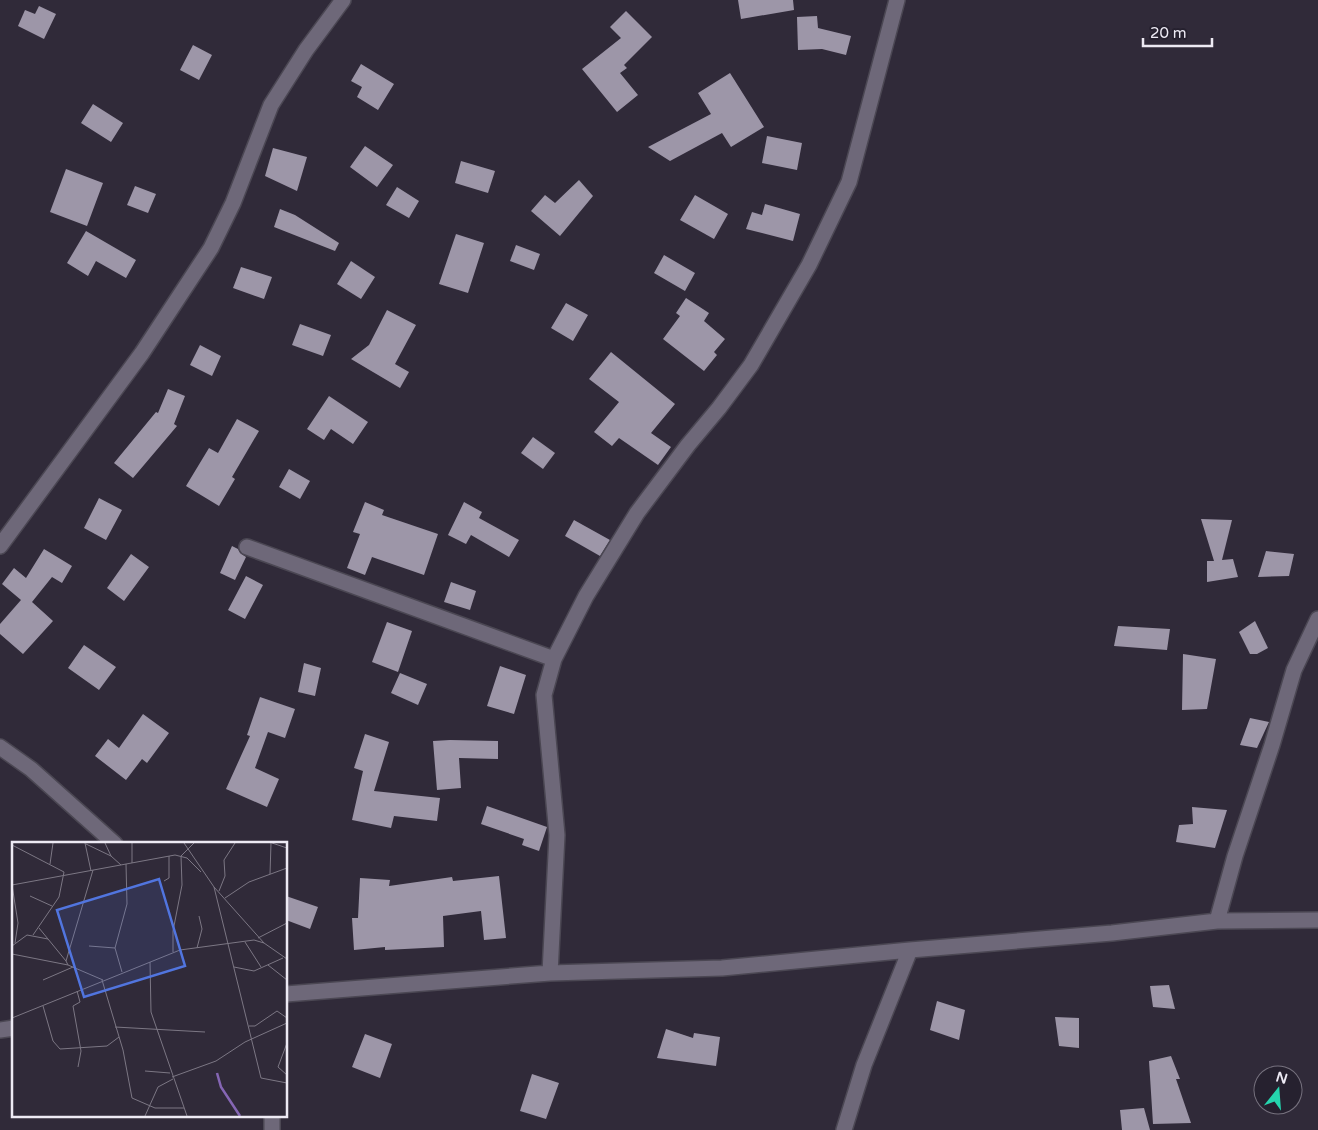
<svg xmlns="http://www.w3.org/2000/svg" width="1318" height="1130" font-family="'Varela Round',sans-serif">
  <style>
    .building { fill: #9d96a8 }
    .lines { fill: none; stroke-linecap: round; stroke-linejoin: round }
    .street-casing { stroke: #4b4753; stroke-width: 18 }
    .street { stroke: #6e6879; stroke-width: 15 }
    .inset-river { fill: none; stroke: #8566b4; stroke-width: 2.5 }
    .inset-road { fill: none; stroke: #7c7784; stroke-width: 1 }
    .view { fill: #5175df; fill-opacity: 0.15; stroke: #5175df; stroke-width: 2.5 }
    .inset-edge { fill: none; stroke: #edeaf4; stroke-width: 2.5 }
  </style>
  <rect width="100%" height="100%" fill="#302a39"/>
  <path class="building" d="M738 0H793L794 10 741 19Z
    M39 6 56 14 44 39 18 26 25 10 35 14Z
    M626 11 652 37 624 65 627 68 620 73 638 95 617 112 582 69 621 38 610 27Z
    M817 16 818 28 851 36 846 55 822 49 798 50 797 17Z
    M193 45 212 55 199 80 180 70Z
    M361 64 394 84 378 110 357 97 362 87 351 81Z
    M730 73 764 127 731 147 722 133 670 161 648 147 711 114 698 93Z
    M93 104 123 123 111 142 81 123Z
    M767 136 802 143 797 170 762 163Z
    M365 146 393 165 377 187 350 167Z
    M273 148 307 157 297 191 265 176Z
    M461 161 495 171 488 193 455 183Z
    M66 169 103 183 87 226 50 212Z
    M579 180 593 196 560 236 531 211 545 195 555 203Z
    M135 186 156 194 148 213 127 205Z
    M397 187 419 201 409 218 386 205Z
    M695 195 728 214 714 239 680 220Z
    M765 204 800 214 793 241 746 229 752 212 762 215Z
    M280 209 295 215 339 243 335 251 274 227Z
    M86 231 136 260 126 278 96 261 88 276 67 263Z
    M456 234 484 243 468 293 439 284Z
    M516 245 540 254 534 270 510 261Z
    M664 255 695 273 685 291 654 273Z
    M351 261 375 277 361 299 337 284Z
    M241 267 272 277 264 299 233 288Z
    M686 298 709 313 704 321 725 339 714 352 717 355 704 371 663 339 680 316 676 313Z
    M566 303 588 315 573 341 551 328Z
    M387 310 416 325 395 364 409 372 400 388 351 359 369 345Z
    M300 324 331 335 323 356 292 345Z
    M200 345 221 356 212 376 190 365Z
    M611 352 675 404 651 433 671 447 658 465 619 438 612 446 594 432 619 402 589 379Z
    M168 389 185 396 174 424 177 426 133 478 114 463 156 412 158 413Z
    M329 396 368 422 353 444 331 429 324 440 307 429Z
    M237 419 259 431 232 477 235 479 219 506 186 486 209 448 218 453Z
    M533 437 555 453 543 469 521 453Z
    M289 469 310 481 300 499 279 487Z
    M99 498 122 510 106 540 84 528Z
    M365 502 384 510 382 515 438 534 424 575 372 557 365 575 347 568 360 534 353 532Z
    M464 502 482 512 479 518 519 540 509 557 471 535 466 544 448 535Z
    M1201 519 1232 520 1222 560 1233 559 1238 577 1207 582V561H1214Z
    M574 520 610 540 600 556 565 536Z
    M232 546 238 549 240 553 246 557 235 580 220 573Z
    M44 549 72 566 62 583 52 577 32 602 53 621 23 654 0 634V624L21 600 2 584 14 568 26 578Z
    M1266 551 1294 554 1289 576 1258 577Z
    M131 554 149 567 124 601 107 588Z
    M246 576 263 585 245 619 228 610Z
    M451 582 476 591 470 610 444 602Z
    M1255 621 1268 648 1257 654H1250L1239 632Z
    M387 622 412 631 398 672 372 662Z
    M1118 626 1170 629 1167 650 1114 646Z
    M84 645 116 667 99 690 68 668Z
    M1183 654 1216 659 1207 709 1182 710Z
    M304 663 321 668 315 696 298 692Z
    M500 666 526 675 514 714 487 706Z
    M400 673 427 684 418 705 391 693Z
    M260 697 295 709 285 738 268 732 255 768 279 779 267 807 226 789 250 736 247 735Z
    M143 714 169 733 147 763 142 759 126 780 95 756 108 739 119 748Z
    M1250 718 1269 722 1257 748 1240 745Z
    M365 734 389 742 374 791 440 798 437 821 394 816 391 828 352 820 363 771 354 768Z
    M450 740 498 741V759L459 758 461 788 437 790 433 741Z
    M487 806 547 827 539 851 522 845 524 839 481 824Z
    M1192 807 1227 810 1215 848 1176 842 1179 825 1193 824Z
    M499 876 506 938 484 940 481 911 443 916 444 947 385 950V947L354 950 352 918H358L360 878 390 880 389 886 452 877 453 881Z
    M286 896 318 907 310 929 286 920Z
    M1169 985 1175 1009 1153 1007 1150 986Z
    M937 1001 965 1010 959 1040 930 1030Z
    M1055 1017 1079 1018V1048L1059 1046Z
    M666 1029 693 1038 694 1033 720 1037 716 1066 657 1058Z
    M365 1034 392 1044 380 1078 352 1067Z
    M1171 1056 1180 1079H1176L1191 1123 1153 1124 1149 1061Z
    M532 1074 559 1083 546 1119 520 1111Z
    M1144 1108 1150 1130H1122L1120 1110Z"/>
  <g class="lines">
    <defs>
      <path id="street" d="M0 546 142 353 211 248 233 203 271 105 306 50 343 0
        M247 547 554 659
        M0 747 31 769 115 844
        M1217 921 1235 856 1272 745 1294 670 1318 619
        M550 973 557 835 544 695 554 659 586 596 637 513 688 445 719 408 751 365 809 265 849 182 897 0
        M286 994 550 973 722 968 910 950 1112 933 1217 921 1318 920
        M0 1030 14 1028
        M272 1130V1116
        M844 1130 864 1065 910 950"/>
    </defs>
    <use href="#street" class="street-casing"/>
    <use href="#street" class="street"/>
  </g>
  <g transform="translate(12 842)">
    <rect width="275" height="275" fill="#302a39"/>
    <path class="inset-river" d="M205 231 209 245 228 274"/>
    <path class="inset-road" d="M73 1 79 29M93 1 99 14 109 23M172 1 202 45 252 101 275 117M260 1 275 6M74 2 99 14M0 3 52 30 47 55 21 93M120 21V1M38 22 41 1M258 32 259 1M152 39 157 36V14M0 43 163 13 175 16 189 30M0 43 6 81 3 101M202 45 249 236 275 241M207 49 213 34 212 18 223 1M18 54 40 64M213 56 237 40 275 26M27 86 54 119M246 96 275 81M233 100 249 125M0 104 15 93 36 97M77 104 103 106M185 106 190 87 187 74M161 110V89L170 43 169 14 182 1M0 112 56 123 91 138M138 120 139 170 175 274M56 123 54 119 81 28M256 123 275 138M222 125 242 129 271 116M110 130 103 106 115 62 114 22M31 138 61 125M90 138 111 208 120 256 143 266H172M65 149 68 160 61 164 69 209 66 225M31 164 41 199 48 207 95 204 107 195M0 176 168 108 242 98 252 101M237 184H243L265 169 275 176M103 185 193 190M275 201 266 225 275 233M133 229 158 231M160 235 204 219 233 200 275 181M133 274 146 245 161 237"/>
    <path class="view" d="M147 37 173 124 72 155 45 68Z"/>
    <rect width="275" height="275" class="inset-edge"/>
  </g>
  <g transform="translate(1278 1090) rotate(17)"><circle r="24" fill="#26212f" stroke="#76717e"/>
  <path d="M0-4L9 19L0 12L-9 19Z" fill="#25d5ae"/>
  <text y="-8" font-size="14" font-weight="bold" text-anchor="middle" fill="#edeaf4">N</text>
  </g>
  <path d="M1143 38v8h69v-8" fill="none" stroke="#edeaf4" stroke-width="2.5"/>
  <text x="1150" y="38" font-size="15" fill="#edeaf4" stroke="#26212f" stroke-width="4" paint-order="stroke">20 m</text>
</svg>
